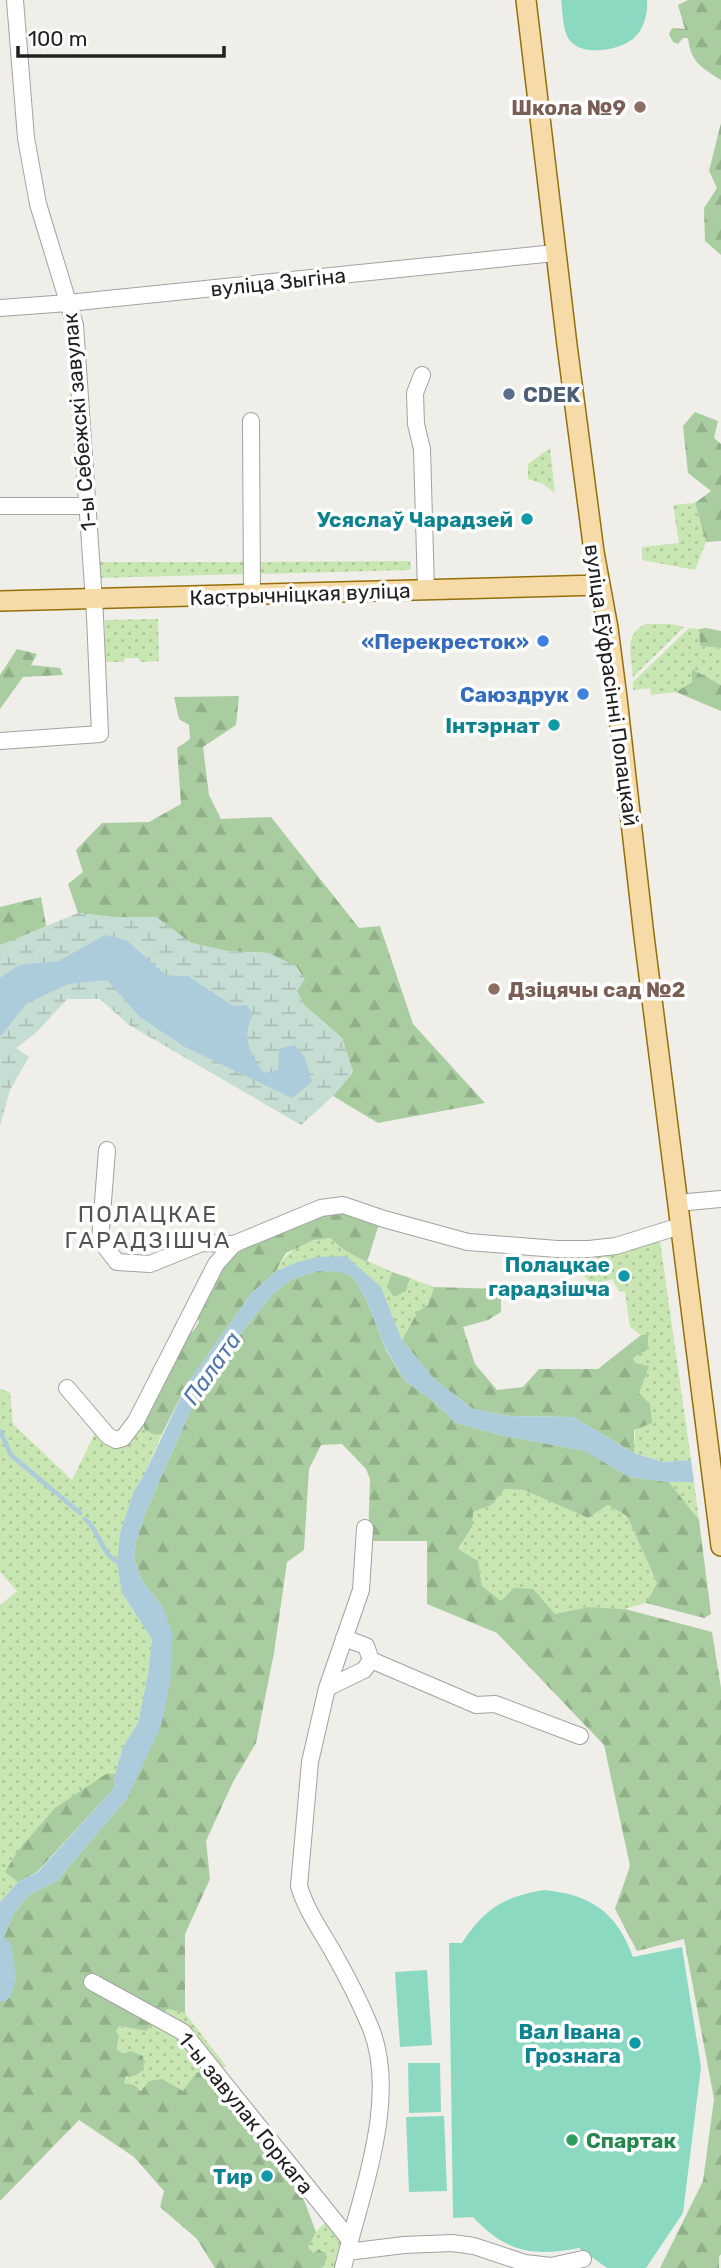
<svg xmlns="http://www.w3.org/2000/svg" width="721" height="2268" font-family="Rubik,sans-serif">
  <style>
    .grass { fill: url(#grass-dots) }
    .forest { fill: url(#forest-firs) }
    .wetland { fill: url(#wetland-marsh) }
    .pitch { fill: #8cd9c1 }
    .water { fill: #acccdb }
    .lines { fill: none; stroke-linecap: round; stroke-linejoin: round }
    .stream { stroke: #acccdb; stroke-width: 4.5 }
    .river { stroke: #acccdb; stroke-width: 24 }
    .minor-casing { stroke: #a2a2a2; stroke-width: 18 }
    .major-casing { stroke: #93700b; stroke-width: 22 }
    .minor { stroke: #fff; stroke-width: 16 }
    .major { stroke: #f6daa7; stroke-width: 19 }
    .education-dot { fill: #8d6e63; stroke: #fff; stroke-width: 2.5 }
    .service-dot { fill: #5c6f8a; stroke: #fff; stroke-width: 2.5 }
    .culture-dot { fill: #0f9aa8; stroke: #fff; stroke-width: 2.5 }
    .shop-dot { fill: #3f7fe0; stroke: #fff; stroke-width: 2.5 }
    .leisure-dot { fill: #2e9e5b; stroke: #fff; stroke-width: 2.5 }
    .labels { text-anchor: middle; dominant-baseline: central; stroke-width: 7; stroke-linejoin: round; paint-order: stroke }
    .education-label { font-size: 21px; font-weight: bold; fill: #785e54; stroke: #fff; text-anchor: end }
    .street-label { font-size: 21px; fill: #212121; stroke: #fff }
    .service-label { font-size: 21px; font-weight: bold; fill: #4e5e75; stroke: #fff; text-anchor: start }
    .culture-label { font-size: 21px; font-weight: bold; fill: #0d838f; stroke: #fff; text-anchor: end }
    .shop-label { font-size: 21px; font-weight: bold; fill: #366cbe; stroke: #fff; text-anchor: end }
    .leisure-label { font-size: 21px; font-weight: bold; fill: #27864d; stroke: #fff; text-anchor: start }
    .neighbourhood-label { font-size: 23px; letter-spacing: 2px; fill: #545454; stroke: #fff }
    .water-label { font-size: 23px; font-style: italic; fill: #5378ab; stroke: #fff }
  </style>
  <defs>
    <pattern id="grass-dots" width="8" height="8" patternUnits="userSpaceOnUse" patternTransform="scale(1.75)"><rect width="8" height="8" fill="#c8e6b2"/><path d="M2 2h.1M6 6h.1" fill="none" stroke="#acc599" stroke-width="1.8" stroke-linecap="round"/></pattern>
    <pattern id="forest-firs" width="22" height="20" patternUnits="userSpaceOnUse" patternTransform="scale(1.75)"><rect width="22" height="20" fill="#a9cda0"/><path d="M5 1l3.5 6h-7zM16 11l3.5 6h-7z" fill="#91b08a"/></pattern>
    <pattern id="wetland-marsh" width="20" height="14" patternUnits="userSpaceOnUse" patternTransform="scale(1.75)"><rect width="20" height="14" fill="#c6ddd4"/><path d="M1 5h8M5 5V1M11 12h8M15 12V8" fill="none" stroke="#aabdb6"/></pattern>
  </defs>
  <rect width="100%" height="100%" fill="#f0eee8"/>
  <path class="grass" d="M550 448 555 493 543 484 528 479V464Z
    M695 503 706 542 695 570 642 560V547L679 543 673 505Z
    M410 561 411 569 408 570 258 574 256 562Z
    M96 562H248L246 574 99 578Z
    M158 619 159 661 140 662 139 658H125L124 662H105V620Z
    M646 624H670L684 627 633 677C631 656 623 634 646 624Z
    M689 628 699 629 700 646 721 648V685L692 669V682L676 692 651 695 650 688 633 690V682Z
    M330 1238 344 1250 392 1272 387 1286 406 1291 410 1278 434 1287 428 1305 418 1311 402 1340 381 1287 289 1265 275 1272C289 1248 302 1241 330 1238Z
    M660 1241 691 1460 663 1462 634 1453C634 1422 645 1387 633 1357L647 1334 641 1335 630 1327 625 1292 619 1291 612 1279 593 1285 580 1272 577 1253Z
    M0 1389 10 1392 13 1424 72 1480 97 1429 102 1435 122 1447 126 1446 127 1438 141 1419 155 1435 162 1434 144 1475 134 1491 120 1533 122 1593 152 1639 148 1674 138 1723 123 1747 115 1774H106L6 1872 18 1882 0 1902V1605L17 1591 0 1572Z
    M669 1482H694L699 1520Z
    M505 1489 524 1490 588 1518 608 1505 627 1516 657 1583 646 1603 625 1609 588 1607 555 1614 501 1601 482 1586 478 1561 458 1550 472 1527V1512L491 1505Z
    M167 2009 185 2013 226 2066C214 2075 198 2088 183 2091 165 2096 140 2091 124 2083L126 2076 123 2054 116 2048V2031L118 2026 146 2031Z
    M325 2222 341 2242 335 2268H321L325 2265 308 2247 316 2232Z"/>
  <path class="forest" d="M688 0H721V80C701 67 691 63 688 38H683L678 44 673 42 669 34 672 28 685 29 678 5Z
    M721 123V255L705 241 704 208 717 188 709 171Z
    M695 412 718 421 714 438 721 444V541L706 542 695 503 711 491 688 473 683 426Z
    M706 628 721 631V648L700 646 699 629Z
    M17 649 37 654 31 665 60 668 63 675 23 677 0 709V675Z
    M692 669 721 685V711L676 692 692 682Z
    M239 696 236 725 203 747 209 795 221 819 271 817 359 928 380 926 413 1024 485 1103 378 1123 333 1096 353 1072 342 1038 304 1005 296 990 269 953 226 951 191 943 156 917H112L78 913 68 884 83 872 76 850 102 823 149 822 181 804 177 748 190 739 189 725 179 719 174 697Z
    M41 897 48 936 0 978V907Z
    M322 1213 344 1214 379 1224 367 1262 344 1250 330 1238 314 1240 286 1253 275 1272 251 1294 187 1384 162 1434 155 1435 145 1430 141 1419 185 1336 194 1330 199 1322 196 1312 220 1268 250 1243Z
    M318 1271 340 1272 353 1277 367 1301 386 1350 405 1381 432 1400 456 1423 505 1436 586 1451 629 1477 669 1482 699 1520 711 1614 704 1618 646 1603 657 1583 627 1516 608 1505 588 1518 524 1490 505 1489 491 1505 473 1512 472 1527 458 1549 478 1561 482 1586 501 1601 514 1588 533 1589 555 1614 588 1607 625 1609 712 1632 721 1688V2254L719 2257V2268H660L703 2181 714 2099 684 1939 637 1951 615 1909 630 1866 604 1745 497 1633 427 1604V1541H368L370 1479 366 1469 342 1444 321 1445 309 1469 304 1550 287 1562 274 1653 256 1743 233 1782 206 1841 210 1879 185 1934V2013L167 2009 146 2031 119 2026 116 2031 119 2037 116 2048 123 2054 130 2051 143 2056 144 2070 134 2076H126L124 2083 134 2085 141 2091 149 2081 162 2079 183 2091 197 2072 211 2077 298 2184 316 2232 308 2247 313 2253 319 2250 326 2253 325 2265 321 2268H215L197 2239 160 2207 164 2191 134 2157 79 2120 0 2201V1995L4 1937 13 1914 29 1895 57 1881 128 1797 163 1607 142 1581 134 1558 136 1541 147 1509 199 1391 248 1324 273 1294 292 1279Z
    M392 1272 410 1278 406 1291 394 1297 387 1287Z
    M434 1287 501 1289V1312L488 1320 463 1327 475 1364 497 1390 523 1387 539 1369H598L641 1335 648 1334V1349L633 1358 635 1363 649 1366 639 1393 650 1404 652 1423 634 1430V1453L573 1417 510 1416 473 1409 435 1380 402 1340 418 1311 428 1305Z
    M106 1774H115L114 1788 37 1872 18 1882 5 1872 17 1852 55 1808Z"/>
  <path class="wetland" d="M78 913 112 917H156L191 943 226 951 269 953 297 967 305 979 297 991 304 1005 342 1038 353 1072 333 1096 301 1125 129 1025 100 999H67L38 1031 16 1048 29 1057 10 1090 0 1126V945Z"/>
  <path class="pitch" d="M561 0H647C648 12 645 26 636 36 623 51 579 58 568 38 562 27 563 11 561 0Z
    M544 1890C591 1895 616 1911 633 1957L682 1947 701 2067 683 2213 646 2268H607L579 2248C533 2257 507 2253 473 2217L453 2218 449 1943H462C485 1908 503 1897 544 1890Z
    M427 1970 432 2045 400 2047 395 1972Z
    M408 2063H440L441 2112 409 2113Z
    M444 2116 447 2191 409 2192 406 2117Z"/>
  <path class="water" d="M105 935 126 940 167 976H188L233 1006 247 1005 253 1015C241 1036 250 1054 264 1073L278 1070 279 1049 295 1045 305 1058 312 1082 292 1098 185 1047 140 1017 107 980 68 984 26 1004 0 1037V978L19 965 59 961Z
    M346 1256 381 1287 402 1340 435 1380 473 1409 510 1416 573 1417 634 1453 663 1462 691 1460 694 1482H669L629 1477 585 1451 505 1436 456 1423 432 1400 405 1381 385 1347 367 1301 353 1277 340 1272 318 1271 292 1279 273 1294 248 1324 199 1391 147 1509 136 1541 134 1558 142 1581 163 1607 172 1632 171 1679 161 1726 128 1797 57 1881 29 1895 13 1914 4 1937 0 1995V1902L18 1882 38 1872 114 1788 115 1774 123 1747 138 1723 148 1674 152 1639 122 1593 117 1563 120 1533 134 1491 144 1475 187 1384 251 1294 275 1272 289 1265 316 1257Z"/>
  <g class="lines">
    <path class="stream" d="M0 1431 11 1455 80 1513
      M85 1519C100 1531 101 1555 120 1563
      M0 1974 4 1977"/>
    <path class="river" d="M0 1950 4 1977 0 1990"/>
    <defs>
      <path id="minor" d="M0 308 68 303 555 253
        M422 375 415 393 416 424 422 449 426 590
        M251 421 252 596
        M0 506H87
        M0 741 100 734 95 616 75 325 38 204 26 138 15 0
        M107 1150 100 1240 117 1262 150 1264 202 1243 234 1244
        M677 1203 721 1199
        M67 1388 108 1436 116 1440 123 1438 136 1421 216 1264 234 1244 321 1208 343 1205 384 1219 468 1242 557 1249H589L616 1246 680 1226
        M371 1660 476 1705 495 1704 580 1736
        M327 1688 364 1670 371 1660 366 1646 344 1638
        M92 1982 183 2032 350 2240
        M347 2252 404 2245 452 2243 474 2246 525 2263 551 2266 583 2259
        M343 2268C360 2196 401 2095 369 2024 359 2000 346 1975 333 1952 321 1931 306 1910 299 1886L310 1762 327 1688 361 1590 365 1528"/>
      <path id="major" d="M526 0 567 345 594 552 608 628 617 698 644 936 721 1546
        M0 601 600 585"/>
    </defs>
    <use href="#minor" class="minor-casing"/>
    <use href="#major" class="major-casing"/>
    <use href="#minor" class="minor"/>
    <use href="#major" class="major"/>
  </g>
  <g class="education-dot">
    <circle cx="640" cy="107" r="7"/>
    <circle cx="494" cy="989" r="7"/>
  </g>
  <circle class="service-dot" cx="509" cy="394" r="7"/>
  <g class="culture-dot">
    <circle cx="527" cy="519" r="7"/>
    <circle cx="554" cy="725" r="7"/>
    <circle cx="624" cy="1276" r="7"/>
    <circle cx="635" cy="2043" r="7"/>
    <circle cx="267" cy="2176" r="7"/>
  </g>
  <g class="shop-dot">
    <circle cx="543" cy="641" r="7"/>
    <circle cx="583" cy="694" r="7"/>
  </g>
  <circle class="leisure-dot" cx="572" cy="2140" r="7"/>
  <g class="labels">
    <g class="education-label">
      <text x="626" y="107">Школа №9</text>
      <text x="508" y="989" text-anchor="start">Дзіцячы сад №2</text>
    </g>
    <g class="street-label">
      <text transform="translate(278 282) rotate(-6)">вуліца Зыгіна</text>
      <text transform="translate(79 422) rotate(-95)">1-ы Себежскі завулак</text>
      <text transform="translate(300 594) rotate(-2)">Кастрычніцкая вуліца</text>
      <text transform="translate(612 685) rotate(82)">вуліца Еўфрасінні Полацкай</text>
      <text transform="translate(246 2113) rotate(51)">1-ы завулак Горкага</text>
    </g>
    <g class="service-label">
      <text x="523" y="394">CDEK</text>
    </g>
    <g class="culture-label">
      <text x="513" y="519">Усяслаў Чарадзей</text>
      <text x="540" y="725">Інтэрнат</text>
      <text x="610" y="1264">Полацкае<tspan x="610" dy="24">гарадзішча</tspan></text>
      <text x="621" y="2031">Вал Івана<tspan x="621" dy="24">Грознага</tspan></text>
      <text x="253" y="2176">Тир</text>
    </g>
    <g class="shop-label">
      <text x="529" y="641">«Перекресток»</text>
      <text x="569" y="694">Саюздрук</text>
    </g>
    <g class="leisure-label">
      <text x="586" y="2140">Спартак</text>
    </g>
    <g class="neighbourhood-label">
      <text x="148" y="1214">ПОЛАЦКАЕ<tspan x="148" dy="26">ГАРАДЗІШЧА</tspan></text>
    </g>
    <g class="water-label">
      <text transform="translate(212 1368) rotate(-55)">Палата</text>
    </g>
  </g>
  <path d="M18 46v10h206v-10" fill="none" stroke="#212121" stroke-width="3.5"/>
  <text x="28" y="46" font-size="21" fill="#212121" stroke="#ffffff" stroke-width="5" paint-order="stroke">100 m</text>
</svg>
